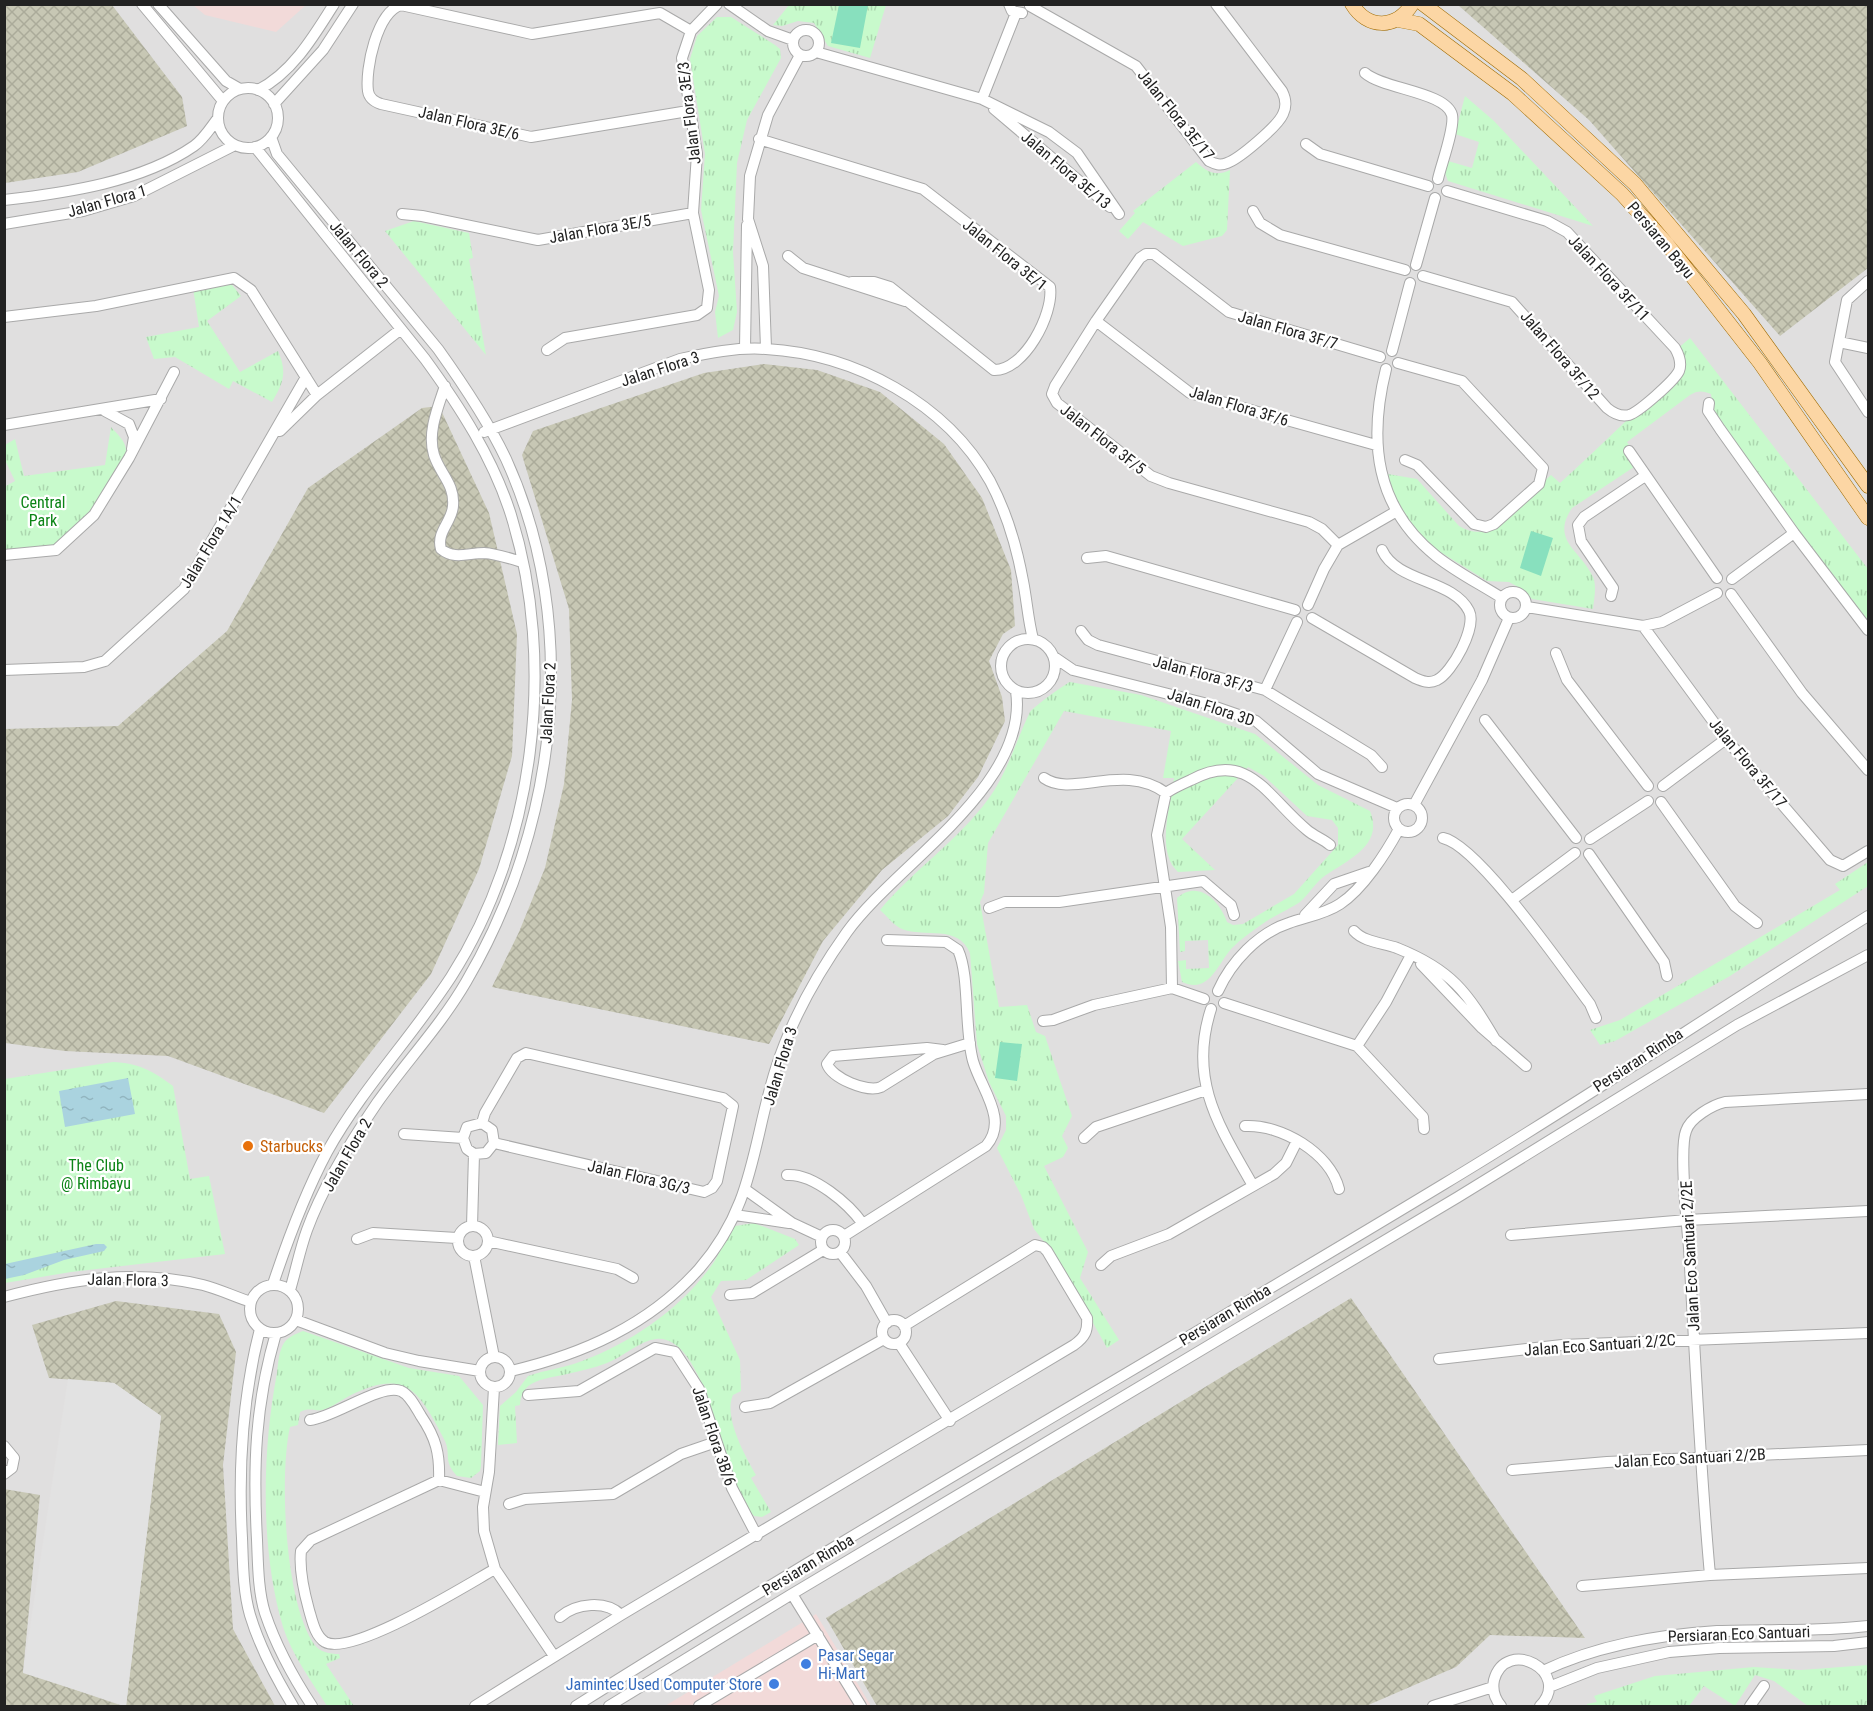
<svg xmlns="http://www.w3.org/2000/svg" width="1873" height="1711" font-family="'Roboto Condensed',sans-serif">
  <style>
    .residential { fill: #e0dfdf }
    .commercial { fill: #f2dad9 }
    .construction { fill: url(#construction-cross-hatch) }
    .park { fill: url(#park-tufts) }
    .pitch { fill: #88e0be }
    .parking { fill: #e2e2e2 }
    .water { fill: url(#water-ripples) }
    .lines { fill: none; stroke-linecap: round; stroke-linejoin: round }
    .minor-casing { stroke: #a9a9a9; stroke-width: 12 }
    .major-casing { stroke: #a06b00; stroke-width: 15 }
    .minor { stroke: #fff; stroke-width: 10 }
    .major { stroke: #fcd6a4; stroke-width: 14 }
    .food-dot { fill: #e8710a; stroke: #fff; stroke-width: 2 }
    .shop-dot { fill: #3f7fe0; stroke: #fff; stroke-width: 2 }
    .labels { text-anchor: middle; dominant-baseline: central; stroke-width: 4.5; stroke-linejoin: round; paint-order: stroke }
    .street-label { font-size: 16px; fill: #222; stroke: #fff }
    .park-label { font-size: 16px; fill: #0c8416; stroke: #fff }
    .food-label { font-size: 16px; fill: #c56008; stroke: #fff; text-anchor: start }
    .shop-label { font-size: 16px; fill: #366cbe; stroke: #fff; text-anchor: start }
  </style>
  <defs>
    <pattern id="construction-cross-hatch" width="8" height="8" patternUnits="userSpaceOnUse" patternTransform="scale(1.5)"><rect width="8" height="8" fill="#c7c7b4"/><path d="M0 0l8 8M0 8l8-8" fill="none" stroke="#abab9a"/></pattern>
    <pattern id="park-tufts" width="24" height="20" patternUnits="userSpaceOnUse" patternTransform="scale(1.5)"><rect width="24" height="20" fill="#c8facc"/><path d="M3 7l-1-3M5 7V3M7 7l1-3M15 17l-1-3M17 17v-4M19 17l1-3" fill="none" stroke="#acd6af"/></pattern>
    <pattern id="water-ripples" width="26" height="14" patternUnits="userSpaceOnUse" patternTransform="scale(1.5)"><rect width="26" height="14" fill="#aad3df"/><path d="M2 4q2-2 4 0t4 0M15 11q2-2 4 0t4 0" fill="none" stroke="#92b5bf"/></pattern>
  </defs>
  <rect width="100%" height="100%" fill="#f2efe9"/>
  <path class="residential" d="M5 5H1868V1706H5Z"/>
  <path class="commercial" d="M193 5H306L276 32 205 15Z
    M816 1614 871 1706H665Z"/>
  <path class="construction" d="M5 4 112 5 182 97 187 126 78 172 5 183Z
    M1458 5H1868V268L1780 336 1589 120Z
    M764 364 817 370 880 392 944 444 982 498 1011 570 1015 626 1003 634 989 661 1002 697 1005 721 978 777 948 816 882 870 823 941 769 1044 492 987 519 932 545 868 564 784 572 700 569 609 522 455 533 431 704 373Z
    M439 406 489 513 517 634 512 756 479 869 431 974 324 1113 168 1056 65 1051 5 1043 4 729 118 726 227 631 308 488 422 408Z
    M1351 1298 1585 1638 1490 1635 1456 1667 1366 1706H877L826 1618Z
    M116 1301 219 1314 236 1352 223 1465 233 1629 275 1706H126L161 1416 114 1383 49 1378 32 1325Z
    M4 1489 40 1495 23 1672 123 1706H5Z"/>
  <path class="park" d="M789 5H886L870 58 828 46 814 23 798 21 782 26 773 25Z
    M717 17H731L775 45 780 49 781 58 747 120 737 163 733 252 737 312 733 330 718 338 715 312 719 296 701 210 705 154 690 59 697 36Z
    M1465 96 1494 121 1593 226 1448 181 1445 173 1448 161 1472 168 1479 142 1455 134Z
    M1196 162C1207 172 1216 177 1230 170L1227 230 1222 236 1183 246 1143 222 1128 239 1119 231 1135 213 1133 211Z
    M414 221 469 233 473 258 469 259 486 355 385 231Z
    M215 283 232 285 241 296 207 321 240 372 278 351C287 372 284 382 272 402L233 381 229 389 175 357 154 359 146 337 199 327 193 288Z
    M1690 338 1868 569V621L1824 564 1722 425 1714 413 1711 394C1703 391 1698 390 1690 395L1627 442 1640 463 1572 508C1550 541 1581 550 1593 577 1597 586 1594 599 1593 609L1532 599 1520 588 1509 582 1487 581 1437 550 1411 527 1382 473 1417 479 1459 526C1471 533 1482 534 1494 527L1551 475 1560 483C1599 448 1636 410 1676 375V350Z
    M111 427C117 434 126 441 126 451 126 479 80 528 61 547L5 552 4 487 15 481 5 460V445L15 439 24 476 105 465Z
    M1070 682 1141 695 1255 734 1318 785 1370 811C1385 847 1344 861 1322 878 1314 885 1308 895 1300 902 1290 909 1273 916 1261 925 1251 932 1241 939 1232 948 1218 963 1209 995 1182 982L1178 961 1186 960V969L1209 968 1208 940 1185 941V951L1180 952 1177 898C1198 879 1220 901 1227 922L1233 925 1243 924 1294 894 1338 845V828L1332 820 1307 816 1264 776 1248 767 1182 839 1215 870 1178 872C1155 851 1171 805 1174 778H1163L1171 731 1064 711 988 843 984 893 980 902 999 1007 1027 1005 1036 1032 1045 1036 1072 1116 1062 1136 1068 1148 1063 1157 1044 1166 1088 1252 1080 1278 1119 1340 1107 1348 1057 1258 1034 1229 1021 1195 997 1148 1006 1130V1116L989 1082 977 1044 970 953C958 924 925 938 902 929 894 926 887 916 880 910 913 870 958 841 989 798 1008 772 1016 740 1030 712 1032 708 1065 684 1070 682Z
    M1868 862V886L1730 976 1615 1041 1600 1045 1590 1030 1620 1020 1840 890 1835 884Z
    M113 1062C138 1063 153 1071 173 1086L190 1179 209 1176 225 1254 71 1272 5 1283V1079Z
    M754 1223 795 1239 799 1245 746 1280 721 1281 711 1297 740 1360 741 1391 733 1395C723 1416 745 1456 756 1475L751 1478 771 1512 762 1517 754 1516C748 1510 742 1501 738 1493 722 1462 704 1334 656 1339 639 1341 623 1357 607 1363 594 1368 580 1371 567 1374 546 1379 521 1379 520 1405L515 1406 517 1443 498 1445 500 1406 516 1392 528 1376C545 1370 564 1368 582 1361 633 1342 683 1307 714 1262 721 1250 726 1237 735 1226Z
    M303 1331 409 1368 459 1376 483 1405 481 1466 480 1471 471 1478 457 1476C442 1460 452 1454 444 1439 419 1391 406 1368 351 1395 343 1399 331 1408 322 1410 314 1411 309 1407 300 1412L298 1425 290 1427C279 1475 285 1603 314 1644 319 1652 330 1654 339 1654L340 1658 326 1664 354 1706H327C312 1682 292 1655 283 1627 260 1550 262 1451 277 1373 278 1364 279 1350 284 1343 289 1336 296 1334 303 1331Z
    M1868 1665V1706H1808L1774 1681 1755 1675 1735 1706 1704 1686 1689 1706H1587V1704L1597 1702 1594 1696 1655 1676 1754 1667 1801 1670Z"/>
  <path class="pitch" d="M839 5H868L860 48 831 43Z
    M1531 531 1553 538 1541 576 1520 568Z
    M1000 1042 1022 1044 1017 1081 995 1078Z"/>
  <path class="parking" d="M68 1379 114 1383 161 1416 126 1706 23 1673Z"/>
  <path class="water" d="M128 1078 135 1114 65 1127 59 1091Z
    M96 1244H104L107 1247 104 1251 64 1260 24 1275 5 1279V1264Z"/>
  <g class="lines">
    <defs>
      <path id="minor" d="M142 4 223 101
        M158 4 226 81 240 89
        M729 4 768 31 793 40
        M1009 4 1012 11 1022 13
        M1030 6 1136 66 1209 161C1215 164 1220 166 1227 163 1239 159 1278 126 1283 114 1287 106 1286 99 1282 91L1216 4
        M793 43a13 13 0 1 1 26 0a13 13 0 1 1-26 0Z
        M816 52 982 99 1049 132 1077 153 1119 214
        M1365 73C1383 89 1446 92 1452 115 1455 128 1441 165 1438 179
        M218 118a30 30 0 1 1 60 0a30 30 0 1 1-60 0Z
        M258 90C292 73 314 36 334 4
        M982 99 1016 13
        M274 104 323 50 353 4
        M994 109 1110 207
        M688 111 531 137 381 104C375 102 369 98 368 91 365 69 377 12 401 5L532 34 660 13 691 31
        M271 137 277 154 438 349C463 384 488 421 506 459 582 626 557 827 466 982 441 1025 406 1062 377 1103 351 1141 323 1186 307 1230 300 1249 296 1270 290 1290
        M759 139 923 189 1050 287C1054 314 1024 371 994 370L890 287 874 282H852
        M1306 144 1320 154 1428 186
        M255 147 425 359C460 407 493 458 511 515 557 663 535 846 451 977 412 1037 362 1089 327 1152 304 1195 288 1239 273 1284
        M4 200C66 193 142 182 194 146 204 139 211 127 218 118
        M1253 211 1260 223 1280 235 1405 270
        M402 214 422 216 538 240 693 213
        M4 224 83 211 134 196 235 145
        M788 256 803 268 905 301
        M1416 265 1435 198
        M1423 276 1512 302 1607 408C1613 413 1621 417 1629 415 1639 412 1674 381 1679 371 1682 363 1679 355 1675 348L1567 232 1547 221 1447 191
        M1868 281 1847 300 1835 362 1868 412
        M4 317 96 306 234 278 251 290 317 395
        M1096 321 1055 386 1052 394 1057 403 1151 476 1169 483 1309 522 1322 529 1338 545
        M1839 342 1868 348
        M745 348 747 225
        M766 348 763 266 748 219 750 176 768 115 800 55
        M547 350 565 338 697 315 707 308 709 290 693 213 697 154 682 58 691 31 717 4
        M1392 351 1410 283
        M1398 363 1462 381 1543 468 1539 484 1494 524 1486 527 1474 524 1417 465 1405 460
        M1386 369C1368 441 1375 507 1436 556 1456 572 1480 584 1502 598
        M445 386C438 407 427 433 434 455 440 474 455 484 453 506 452 522 436 532 441 549 454 560 468 553 484 553 497 554 509 558 522 562
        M1709 403 1708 411 1720 429 1794 533 1868 630
        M105 411 129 424 134 437 132 449
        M4 425 161 399
        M280 431 317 395 401 329
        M484 432 680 359C708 353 737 347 766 349 855 354 946 403 990 481 1006 511 1017 548 1023 581 1027 601 1028 620 1033 639
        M1376 445 1190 393 1096 321 1140 258 1146 254H1154L1229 312 1380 357
        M1629 451 1717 578
        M4 555 56 550 94 515 129 458 174 372
        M1087 558 1106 556 1295 610
        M1732 579 1794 533
        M1500 605a13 13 0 1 1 26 0a13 13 0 1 1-26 0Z
        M1731 594 1802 693 1868 770
        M1611 596 1613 588 1581 541 1578 525 1584 517 1645 476
        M1308 605 1324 569 1338 545 1397 511
        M1527 607 1643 626 1662 622 1717 593
        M1312 618 1415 678C1422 681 1429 684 1437 680 1452 673 1477 627 1469 611 1453 579 1397 583 1382 550
        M1643 626 1726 739 1830 860 1843 866 1868 851
        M1081 631 1088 640 1098 645 1265 690 1371 755 1382 767
        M1001 666a27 27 0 1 1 54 0a27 27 0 1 1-54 0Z
        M1556 653 1567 680 1648 786
        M1054 657 1073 670 1204 703 1256 721 1318 774 1397 808
        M4 670 84 667 105 661 184 589 306 377
        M1265 690 1297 622
        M1485 720 1576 838
        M1044 778C1072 798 1124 762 1166 793
        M1663 786 1726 739
        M1166 793 1157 835 1171 927 1172 988 1204 999
        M1166 793C1173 788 1182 784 1191 780 1249 749 1267 797 1307 830 1314 836 1323 839 1330 845
        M1661 802 1735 906 1757 923
        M1394 818a14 14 0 1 1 28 0a14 14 0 1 1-28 0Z
        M1414 805 1482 680 1509 618
        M1443 838C1478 845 1565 971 1590 1004L1596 1018
        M1590 839 1648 801
        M1589 854 1664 962 1667 976
        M1512 900 1575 853
        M989 908 1005 902H1059L1203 881 1231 905 1234 915
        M1305 915 1334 884 1369 872
        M1354 931C1364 942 1383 943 1397 948 1452 970 1467 992 1496 1041
        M1421 964 1482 1028 1526 1066
        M1218 991C1231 962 1258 933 1289 923 1306 917 1325 914 1340 904 1363 889 1386 853 1399 829
        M1224 1003 1357 1046 1423 1117 1424 1129
        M1211 1009C1188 1080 1219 1126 1252 1184
        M1043 1021 1053 1020 1094 1005 1172 988
        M1357 1046 1386 1002 1411 955
        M943 1050 927 1048 833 1056 827 1064C832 1078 867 1093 881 1087L934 1054 970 1043
        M482 1123 485 1113 517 1058 526 1053 723 1098 733 1106 717 1181 712 1188 704 1192 494 1143
        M1245 1126C1281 1124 1330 1153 1339 1189
        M404 1134 463 1138
        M1084 1138 1096 1127 1206 1090
        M787 1175C813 1173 849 1204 863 1224
        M746 1190 792 1223 822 1237
        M735 1215 789 1223
        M458 1241a15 15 0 1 1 30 0a15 15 0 1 1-30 0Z
        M472 1226 474 1154 467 1149 463 1138 467 1127 482 1123 492 1130 494 1143 486 1153 474 1154
        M821 1242a12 12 0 1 1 24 0a12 12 0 1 1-24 0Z
        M1511 1235 1687 1220 1868 1211
        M844 1236 986 1146C1009 1120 981 1089 973 1061 964 1029 970 976 958 950L946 942 887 940
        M357 1239 373 1233 457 1238
        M488 1241 617 1269 633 1278
        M840 1252 866 1286 887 1323
        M474 1256 494 1357
        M1101 1265 1111 1256 1169 1234 1274 1174 1286 1163 1297 1141
        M250 1309a24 24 0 1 1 48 0a24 24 0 1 1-48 0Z
        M730 1295 752 1293 823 1250
        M4 1297C71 1279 135 1269 203 1285 219 1289 235 1297 251 1302
        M296 1320 385 1353 419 1361 480 1371
        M882 1332a12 12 0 1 1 24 0a12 12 0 1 1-24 0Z
        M260 1329C242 1399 238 1466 242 1538 243 1563 243 1591 250 1615 260 1648 276 1678 293 1706
        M276 1333C255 1405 253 1466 257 1540 258 1563 258 1591 265 1613 276 1646 293 1677 312 1706
        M899 1343 950 1421
        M480 1372a15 15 0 1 1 30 0a15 15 0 1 1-30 0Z
        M1439 1359 1562 1345 1868 1333
        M511 1371C583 1354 649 1325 699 1269 755 1205 752 1143 776 1068 792 1018 817 974 847 932 895 865 1030 785 1016 691
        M494 1388 489 1472 483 1507 484 1531 495 1569 554 1656
        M528 1395 579 1391 655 1348 675 1352 699 1389 732 1488 757 1536
        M745 1407 770 1403 884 1339
        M310 1420C335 1417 381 1383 401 1391 410 1395 416 1408 421 1416 436 1438 440 1454 439 1480
        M4 1446 14 1458 12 1468 4 1474
        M1512 1470 1607 1462 1868 1450
        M485 1492 439 1480 311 1540 301 1551C299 1569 304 1592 309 1610 312 1620 315 1636 325 1642 352 1657 468 1584 495 1569
        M509 1504 525 1499 613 1494 681 1454 716 1442
        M1710 1575C1700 1466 1695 1357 1689 1248 1687 1225 1679 1149 1686 1131 1690 1118 1712 1105 1725 1102L1868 1094
        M1582 1586 1710 1575 1868 1568
        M792 1594 861 1706
        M560 1617C576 1603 606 1600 621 1615
        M1543 1671C1598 1645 1657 1635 1717 1631 1768 1629 1818 1632 1868 1626
        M1549 1687 1597 1668 1669 1652 1719 1648 1834 1646 1868 1642
        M475 1706 621 1615 1074 1345C1085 1337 1088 1331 1087 1318L1047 1251 1043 1247 1035 1245 904 1326
        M576 1706C861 1526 1155 1359 1444 1184 1587 1098 1726 1004 1868 916
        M609 1706 792 1594 1458 1197 1737 1025 1868 955
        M699 1706 818 1635
        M1433 1706 1493 1687
        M1501 1706C1495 1699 1492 1690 1494 1680 1506 1636 1573 1672 1540 1706
        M1750 1706 1764 1686"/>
      <path id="major" d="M1352 4C1367 29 1396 30 1412 4
        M1423 4 1522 79 1635 184 1744 314 1868 486
        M1398 20 1419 24 1513 94 1622 194 1667 244 1760 363 1868 518"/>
    </defs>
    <use href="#minor" class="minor-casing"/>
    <use href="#major" class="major-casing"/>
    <use href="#minor" class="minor"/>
    <use href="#major" class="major"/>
  </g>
  <circle class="food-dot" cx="248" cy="1146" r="6"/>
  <g class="shop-dot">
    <circle cx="806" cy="1664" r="6"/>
    <circle cx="774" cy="1684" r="6"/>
  </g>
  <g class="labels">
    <g class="street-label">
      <text transform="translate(689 113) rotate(-97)">Jalan Flora 3E/3</text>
      <text transform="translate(1176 115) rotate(51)">Jalan Flora 3E/17</text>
      <text transform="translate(469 123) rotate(13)">Jalan Flora 3E/6</text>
      <text transform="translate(1066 170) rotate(40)">Jalan Flora 3E/13</text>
      <text transform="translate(107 201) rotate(-16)">Jalan Flora 1</text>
      <text transform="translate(600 229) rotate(-10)">Jalan Flora 3E/5</text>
      <text transform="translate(1661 240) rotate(50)">Persiaran Bayu</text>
      <text transform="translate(359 254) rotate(50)">Jalan Flora 2</text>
      <text transform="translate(1005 255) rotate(39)">Jalan Flora 3E/1</text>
      <text transform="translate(1609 278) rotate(47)">Jalan Flora 3F/11</text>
      <text transform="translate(1288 330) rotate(16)">Jalan Flora 3F/7</text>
      <text transform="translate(1560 355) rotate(49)">Jalan Flora 3F/12</text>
      <text transform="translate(660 369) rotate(-18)">Jalan Flora 3</text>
      <text transform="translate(1239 406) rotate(17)">Jalan Flora 3F/6</text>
      <text transform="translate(1103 439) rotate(38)">Jalan Flora 3F/5</text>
      <text transform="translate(211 542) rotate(-59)">Jalan Flora 1A/1</text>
      <text transform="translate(1203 674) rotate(15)">Jalan Flora 3F/3</text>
      <text transform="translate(548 703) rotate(-87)">Jalan Flora 2</text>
      <text transform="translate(1211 707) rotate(18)">Jalan Flora 3D</text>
      <text transform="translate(1748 763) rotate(50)">Jalan Flora 3F/17</text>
      <text transform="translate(1638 1060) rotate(-33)">Persiaran Rimba</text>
      <text transform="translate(780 1066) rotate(-73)">Jalan Flora 3</text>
      <text transform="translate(347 1155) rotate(-60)">Jalan Flora 2</text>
      <text transform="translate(639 1177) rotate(13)">Jalan Flora 3G/3</text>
      <text transform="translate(1690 1256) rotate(-93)">Jalan Eco Santuari 2/2E</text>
      <text transform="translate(128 1280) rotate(1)">Jalan Flora 3</text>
      <text transform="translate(1225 1315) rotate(-31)">Persiaran Rimba</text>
      <text transform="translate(1600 1345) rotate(-4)">Jalan Eco Santuari 2/2C</text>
      <text transform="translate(714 1436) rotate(71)">Jalan Flora 3B/6</text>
      <text transform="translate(1690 1458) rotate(-3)">Jalan Eco Santuari 2/2B</text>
      <text transform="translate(808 1565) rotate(-31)">Persiaran Rimba</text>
      <text transform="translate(1739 1634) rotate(-2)">Persiaran Eco Santuari</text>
    </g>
    <g class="park-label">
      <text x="43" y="502">Central<tspan x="43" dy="18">Park</tspan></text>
      <text x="96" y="1165">The Club<tspan x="96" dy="18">@ Rimbayu</tspan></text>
    </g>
    <g class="food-label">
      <text x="260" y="1146">Starbucks</text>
    </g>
    <g class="shop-label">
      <text x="818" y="1655">Pasar Segar<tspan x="818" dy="18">Hi-Mart</tspan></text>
      <text x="762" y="1684" text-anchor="end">Jamintec Used Computer Store</text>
    </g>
  </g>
  <rect width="1873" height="1711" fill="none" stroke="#222222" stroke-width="12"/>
</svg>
